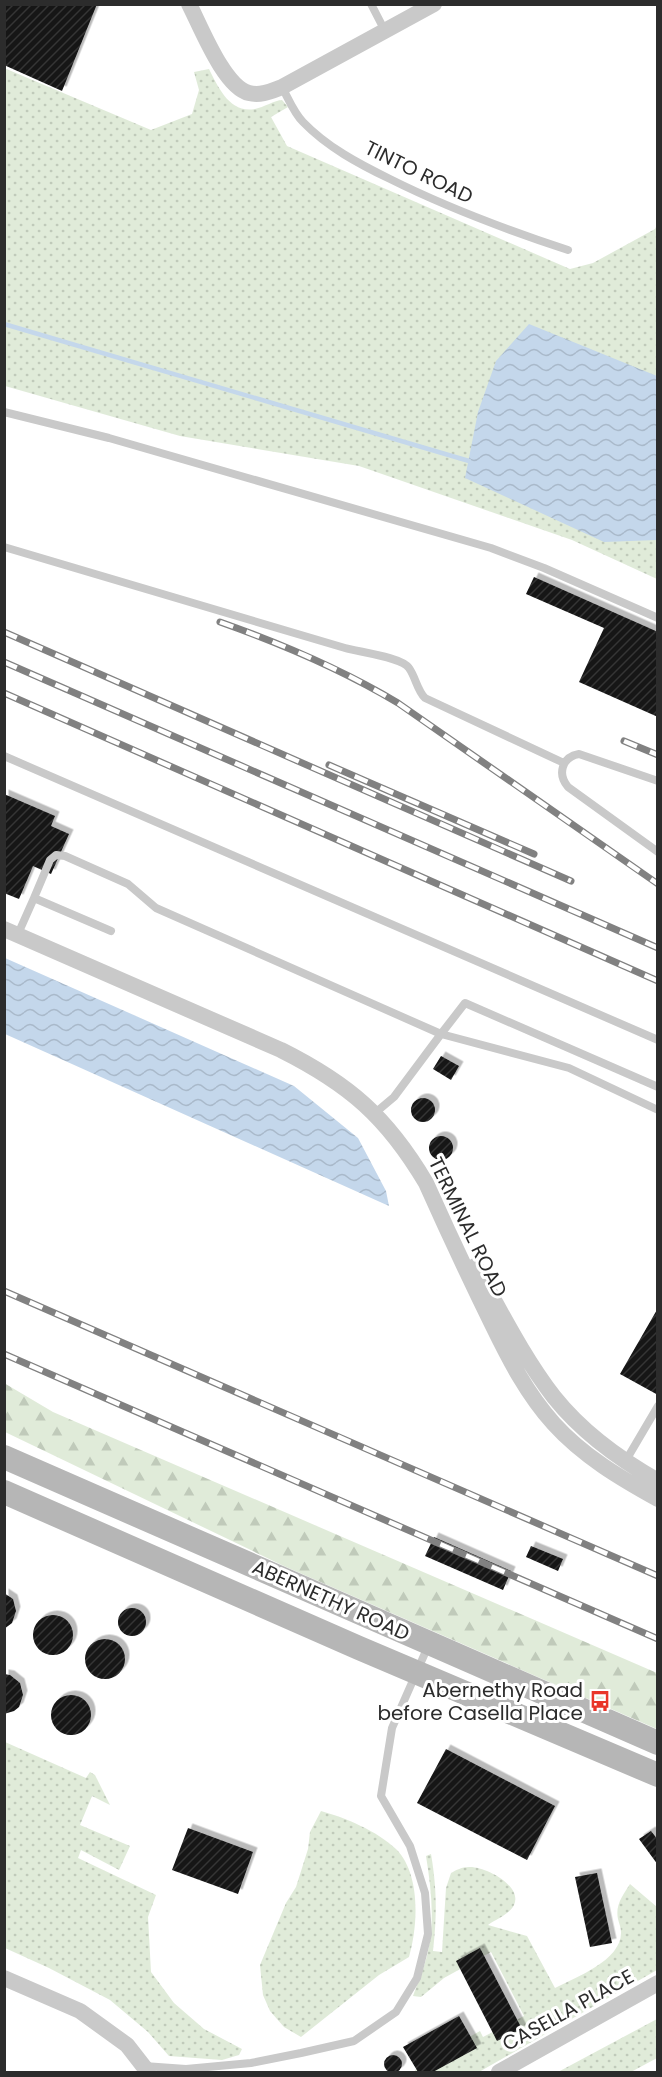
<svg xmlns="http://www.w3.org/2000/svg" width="662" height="2077" font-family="Poppins,sans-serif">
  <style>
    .grass { fill: url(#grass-dots) }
    .forest { fill: url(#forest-firs) }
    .water { fill: url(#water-waves) }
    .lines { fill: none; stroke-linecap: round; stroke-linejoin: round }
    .stream { stroke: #c4d7eb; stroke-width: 4.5 }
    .building { fill: url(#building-hatch); filter: url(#shadow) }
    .lane { stroke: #c9c9c9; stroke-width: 8 }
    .street { stroke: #c9c9c9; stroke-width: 16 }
    .secondary { stroke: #b6b6b6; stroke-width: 24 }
    .rail-casing { stroke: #818181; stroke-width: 7 }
    .rail { stroke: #fff; stroke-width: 4.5; stroke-dasharray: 14; stroke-linecap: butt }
    .labels { text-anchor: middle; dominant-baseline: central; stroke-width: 6; stroke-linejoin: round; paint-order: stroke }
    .street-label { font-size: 20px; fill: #2c2c2c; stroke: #fff }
    .poi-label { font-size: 20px; fill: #2c2c2c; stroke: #fff; text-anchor: end }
  </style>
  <defs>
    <pattern id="grass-dots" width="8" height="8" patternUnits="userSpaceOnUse" patternTransform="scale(1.5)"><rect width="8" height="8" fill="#e0ebd9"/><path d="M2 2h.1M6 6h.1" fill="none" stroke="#c0caba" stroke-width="1.8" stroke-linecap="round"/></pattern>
    <pattern id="forest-firs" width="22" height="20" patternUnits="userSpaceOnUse" patternTransform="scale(1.5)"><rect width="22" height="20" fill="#e0ebd9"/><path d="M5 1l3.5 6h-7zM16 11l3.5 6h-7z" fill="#c0caba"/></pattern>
    <pattern id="water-waves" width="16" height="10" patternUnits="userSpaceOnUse" patternTransform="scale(1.5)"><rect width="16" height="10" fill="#c4d7eb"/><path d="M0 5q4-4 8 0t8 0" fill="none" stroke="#a9b9ca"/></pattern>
    <pattern id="building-hatch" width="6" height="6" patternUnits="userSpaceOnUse" patternTransform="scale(1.5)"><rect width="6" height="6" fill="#131313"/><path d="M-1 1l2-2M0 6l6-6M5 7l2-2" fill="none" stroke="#363636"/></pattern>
    <filter id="shadow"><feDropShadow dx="4.5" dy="-4.5" stdDeviation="0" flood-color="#0004"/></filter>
  </defs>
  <rect width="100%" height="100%" fill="#fff"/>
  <path class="grass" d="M4 68 151 130 192 114 199 90 194 72 209 69C218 87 230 114 255 109 264 107 273 101 282 100L288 107 271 117 287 146 570 269 593 263 655 229 657 225V579L572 540 359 466 180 436 5 386Z
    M5 1742 86 1778 90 1772 95 1775 110 1805 92 1796 80 1825 130 1846 119 1870 81 1850 78 1858 156 1895 148 1917 151 1972 174 2003 204 2029 242 2049 239 2055 222 2060 169 2056 148 2032 110 2000 49 1968 5 1948Z
    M321 1811C346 1818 377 1831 396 1849 421 1874 418 1926 409 1957L379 1975 301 2037 284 2027 270 2011 263 1995 260 1965 286 1903 296 1887 308 1849 310 1832Z
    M431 1854C437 1889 437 1915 433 1951L442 1952 446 1888 451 1873C456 1870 462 1867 469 1867 484 1866 523 1885 514 1905 510 1914 496 1919 488 1925L527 1936 555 1988C576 1977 622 1960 621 1932 621 1928 619 1923 618 1919 615 1905 623 1895 630 1884L657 1907V1970L479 2072H414L418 2066 480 2031 483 2037 524 2016 491 1952 444 1978 421 1997 413 1996C418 1982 425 1966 428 1951 435 1918 431 1888 426 1856Z
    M657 2019V2058L631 2072H558Z"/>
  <path class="forest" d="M4 1383 53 1412 657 1673V1729L286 1567 5 1432Z"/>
  <path class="water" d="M529 324 657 376V540L604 542 465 478 478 412 496 361Z
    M5 958 294 1086 358 1138 386 1191 389 1206 5 1034Z"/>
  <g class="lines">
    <path class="stream" d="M4 324 469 461"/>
  </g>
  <path class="building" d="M4 4H97L62 91 4 65Z
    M534 577 658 632V717L579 682 604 628 526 594Z
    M4 794 55 816 51 826 69 834 51 874 33 866 19 899 4 893Z
    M441 1056 459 1066 451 1080 433 1069Z
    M411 1110a12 12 0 1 1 24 0a12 12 0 1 1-24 0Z
    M429 1148a12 12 0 1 1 24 0a12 12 0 1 1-24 0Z
    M658 1308V1395L620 1374Z
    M434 1537 511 1571 503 1590 425 1556Z
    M531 1546 563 1559 558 1571 526 1557Z
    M4 1593 13 1599 16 1611 12 1623 4 1629Z
    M118 1622a14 14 0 1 1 28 0a14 14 0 1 1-28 0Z
    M33 1635a20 20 0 1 1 40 0a20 20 0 1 1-40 0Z
    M85 1659a20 20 0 1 1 40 0a20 20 0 1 1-40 0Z
    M4 1674 10 1675 20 1683 23 1695 19 1707 14 1711 4 1714Z
    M51 1715a20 20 0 1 1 40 0a20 20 0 1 1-40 0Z
    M446 1749 555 1806 527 1860 417 1803Z
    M188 1828 253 1852 238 1894 172 1870Z
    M651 1831 658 1840V1865L639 1839Z
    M597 1873 612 1943 590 1947 575 1877Z
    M480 1948 522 2029 497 2041 456 1961Z
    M459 2016 477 2048 433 2072H418L403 2047Z
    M384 2064a9 9 0 1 1 18 0a9 9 0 1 1-18 0Z"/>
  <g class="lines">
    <path class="lane" d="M371 4 385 31
      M282 87C288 98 294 113 303 122 327 147 359 164 390 179 448 208 507 230 568 250
      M4 412 109 438 491 548 544 568 658 618
      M4 547 345 648C359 652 402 657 409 668 416 678 417 690 425 698L564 763
      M4 756 658 1040
      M658 781 579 754C562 757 557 774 568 787L658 852
      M34 898 50 860 56 855 65 856 128 884 156 908 441 1034 465 1003 658 1087
      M18 934 34 898 111 931
      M375 1113 394 1097 441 1034 569 1068 658 1110
      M625 1462 658 1406
      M144 2066 186 2069 251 2063 301 2053 354 2041 396 2012 417 1978 428 1934 425 1893 410 1846 381 1796 392 1728 429 1644"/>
    <path class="street" d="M189 4C201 27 224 87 249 93 261 96 271 91 282 87L434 4
      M4 929 281 1050C349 1084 387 1117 426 1183 447 1230 469 1277 492 1324 509 1359 527 1394 554 1424 583 1456 620 1478 658 1499
      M475 1266C500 1310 523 1357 554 1397 582 1432 619 1459 658 1481
      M4 1978 80 2011 127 2045 148 2072
      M499 2072 658 1983"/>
    <path class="secondary" d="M4 1457 658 1743
      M4 1492 359 1648 658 1775"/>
    <defs>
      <path id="rail" d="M220 622C282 644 341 669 398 703L658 884
        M4 632 571 881
        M4 662 658 948
        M4 693 658 981
        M624 741 658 755
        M329 765 534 854
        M4 1291 658 1576
        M4 1354 658 1639"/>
    </defs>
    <use href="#rail" class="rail-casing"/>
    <use href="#rail" class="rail"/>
  </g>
  <defs>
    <symbol id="bus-bare" viewBox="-9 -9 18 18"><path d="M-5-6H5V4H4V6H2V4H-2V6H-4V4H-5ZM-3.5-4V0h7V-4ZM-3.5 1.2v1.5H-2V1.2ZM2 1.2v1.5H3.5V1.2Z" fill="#e93529" stroke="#fff" stroke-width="2.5" paint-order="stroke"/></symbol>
  </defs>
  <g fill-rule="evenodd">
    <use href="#bus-bare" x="585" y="1686" width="30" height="30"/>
  </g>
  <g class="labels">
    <g class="street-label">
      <text transform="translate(419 172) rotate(26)">TINTO ROAD</text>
      <text transform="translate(468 1227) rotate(64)">TERMINAL ROAD</text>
      <text transform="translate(331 1600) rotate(24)">ABERNETHY ROAD</text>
      <text transform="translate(568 2010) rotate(-29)">CASELLA PLACE</text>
    </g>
    <g class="poi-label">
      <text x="583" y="1690">Abernethy Road<tspan x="583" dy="23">before Casella Place</tspan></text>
    </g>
  </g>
  <rect width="662" height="2077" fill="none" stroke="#2c2c2c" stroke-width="12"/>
</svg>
